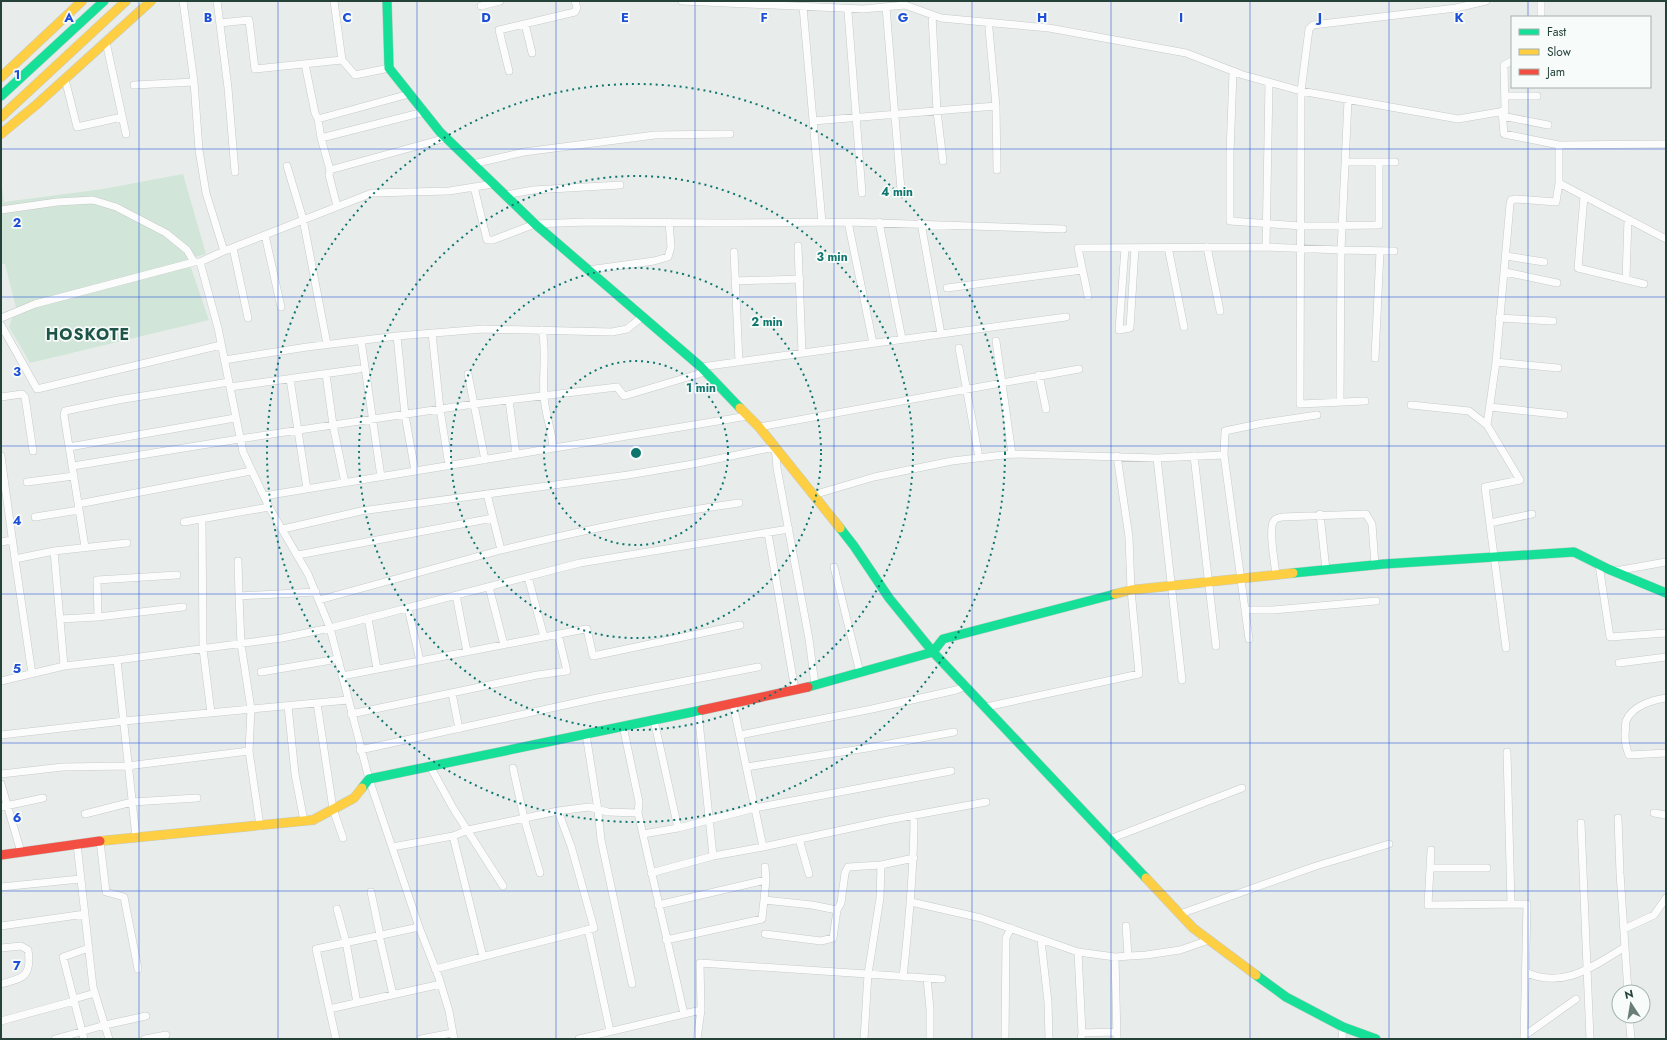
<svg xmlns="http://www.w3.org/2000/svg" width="1667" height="1040" font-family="Jost,sans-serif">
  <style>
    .green { fill: #d1e6d8 }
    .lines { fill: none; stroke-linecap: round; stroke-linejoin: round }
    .street-casing { stroke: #c5cac8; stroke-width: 8 }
    .fast-casing { stroke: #c3cbc8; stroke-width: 10 }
    .slow-casing { stroke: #c3cbc8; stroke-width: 10 }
    .jam-casing { stroke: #c3cbc8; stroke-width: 10 }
    .street { stroke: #fcfcfc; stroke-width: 7 }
    .fast { stroke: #16e098; stroke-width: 9 }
    .slow { stroke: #ffcf43; stroke-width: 9 }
    .jam { stroke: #f24e42; stroke-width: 9 }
    .grid { fill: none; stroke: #1d4ed8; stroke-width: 1; stroke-opacity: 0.55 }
    .ring { fill: none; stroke: #0f766e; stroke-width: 2; stroke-dasharray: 2 4 }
    .labels { text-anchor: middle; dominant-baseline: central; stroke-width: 3.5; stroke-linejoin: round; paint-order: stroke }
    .district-label { font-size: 16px; font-weight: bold; letter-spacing: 1px; fill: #1f5548; stroke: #f7fbf9 }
    .grid-label { font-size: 13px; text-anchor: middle; font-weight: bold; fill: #1d4ed8; stroke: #f7fbf9; stroke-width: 3.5; stroke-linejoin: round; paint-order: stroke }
    .centre { fill: #0f766e; stroke: #f7fbf9; stroke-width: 2 }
    .ring-label { font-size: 12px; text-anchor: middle; font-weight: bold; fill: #0f766e; stroke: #f7fbf9; stroke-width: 3.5; stroke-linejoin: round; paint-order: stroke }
  </style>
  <rect width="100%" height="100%" fill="#e8edeb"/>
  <path class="green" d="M183 174 206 254 188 259 209 320 30 363 9 327 16 308 5 264H1V179L4 202 103 189Z"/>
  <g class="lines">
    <defs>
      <path id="street" d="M183 1 194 82 199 150 206 193 224 251 372 193 449 191 493 184
        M217 1 228 88 235 172
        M334 1 342 60 355 75 389 68
        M682 1 863 9 905 5 941 18 1049 28 1186 53 1243 75 1301 91 1458 119 1505 111 1504 65 1512 61
        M481 6 500 1
        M803 7 822 222
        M886 7 901 190
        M848 12 862 193
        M932 15 937 111 943 161
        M1541 17V1
        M220 23 249 20 255 69 342 60
        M525 24 532 53
        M106 42 126 134
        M305 64 315 113 318 119 321 138 330 170 329 175 337 206
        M509 71 499 30 575 12 577 8 575 1
        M1233 72 1230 153V221L1301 226 1379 225V162
        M65 79 77 127 122 117
        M134 85 194 82
        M1505 96H1537
        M996 106 997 170
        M1502 111 1504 134 1559 145 1666 144
        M1502 116 1548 125
        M318 119 409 94
        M813 121 996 106 989 29
        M321 138 424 112
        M1345 162H1395
        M473 164 524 152 655 135 730 134
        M287 166 303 219 327 344
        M330 170 446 138
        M1559 183 1666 239
        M474 187 487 240H493L535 224 586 222 723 223 848 222 1063 229
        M505 195 533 190 620 185
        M1584 196 1578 268 1644 284
        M1 210 57 202 93 200 116 207 166 233 187 250 194 262
        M848 222 873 343
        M879 222 902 339
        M921 223 941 334
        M265 235 281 307
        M798 246 802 353
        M1168 247 1184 327
        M1207 247 1220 311
        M1266 247 1269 83
        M233 248 248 318
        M1125 248 1119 330 1130 328 1135 248
        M734 252 739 362
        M1506 256 1544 262
        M200 262 218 328 243 452 269 507 308 574 330 628 369 779 419 927 439 978 449 1011 454 1039
        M588 270 654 261 668 257 671 247 669 222
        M1505 272 1557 283
        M1626 279 1628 219
        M735 281 800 279
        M947 288 1082 270
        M1088 296 1078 248 1266 247 1341 250 1348 100
        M1 318 35 304 194 262H200L224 251
        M1499 318 1553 321
        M1 325 37 389 221 345
        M542 330C547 352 542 374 544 396 545 414 552 430 553 448
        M432 333 440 409 449 466
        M397 336 405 415 415 471
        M361 340 381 477
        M996 341 1012 454
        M959 348 979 458
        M1375 358 1380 251
        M224 360 307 347 397 336 483 329 612 332 627 329 642 317
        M1496 362 1558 368
        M701 367 1066 317
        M326 374 333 425 345 483
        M468 374 485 460
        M1039 375 1046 409
        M290 379 307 489
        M230 387 359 369
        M1 397 22 394 25 397 33 451
        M509 400 516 454
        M1340 401 1341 250 1394 251
        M1365 401 1300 404 1301 91 1309 29 1313 25 1456 8 1486 1
        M1411 405 1469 411 1487 425 1520 480 1485 487 1506 648
        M1490 407 1564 415
        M1487 425 1496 362 1510 204 1511 200 1516 199 1556 202 1559 183V145
        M759 427 1079 369
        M69 447 235 418
        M1224 455 1249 639
        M1 456 15 559 54 551 64 666 117 660 136 837
        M1194 456 1216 646
        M1157 458 1182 680
        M73 466 239 439 474 404 617 387 624 396 705 372
        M27 482 74 476
        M487 494 493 518
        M813 495 874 477 952 461 1012 454 1157 458 1224 455 1225 431 1263 423 1317 415
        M264 496 748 416
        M78 504 251 471
        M1320 514 1326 570
        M35 517 79 510
        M202 519 203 649 211 713
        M184 522 269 507
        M1490 523 1532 514
        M283 529 361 511 628 475 693 464 775 447 777 468 809 639 815 685
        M768 533 795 690
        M1 542 12 540
        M85 547 64 415 65 411 118 400 229 382
        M501 550C580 531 659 514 739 503
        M54 551 127 543
        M298 555 493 518 501 550 319 600
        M15 559 32 674
        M238 561 239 596
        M1599 565 1610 637 1666 633
        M834 567 860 673
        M1615 571 1666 562
        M1276 575C1275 565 1268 527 1274 521 1275 518 1279 518 1282 517L1366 514 1372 524 1375 565
        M528 577 544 637
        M489 587 504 645
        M456 595 467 652
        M408 608 420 661
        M1246 610H1273L1376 601
        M98 617 97 580 177 575
        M368 618 377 669
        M60 619 98 617 183 607
        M117 660 282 638 330 628 580 563 789 529
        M1619 663 1666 657
        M261 672 338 659
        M342 676 580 630 587 629 593 656 740 625
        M1 681 64 666
        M452 693 459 729
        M1666 698C1652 700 1632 706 1626 721 1625 725 1626 730 1625 734 1625 742 1626 748 1629 755L1666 753
        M317 703 333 809 343 838
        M288 706 295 774 304 821
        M986 707 1139 674 1131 590 1129 537 1117 456
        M351 714 537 675 567 671 558 634
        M654 720 678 828
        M623 726 639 802 638 813 684 1014
        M586 734 598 810 601 840 632 984
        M1 735 124 721 348 700
        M740 735 872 709 956 690 966 686
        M360 750 597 698 758 667
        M1507 752 1511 904
        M430 766 453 808 503 886
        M746 767 867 748 954 732
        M513 768 524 818 540 873
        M1 774 63 767 127 766 249 751
        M1 784 21 852
        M1 807 43 798
        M1654 813 1666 815
        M85 814 132 802 197 798
        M1618 818 1620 873 1628 992
        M1581 823 1590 1039
        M260 826 249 751 251 709 241 644 239 596 316 592
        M643 834 678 828 755 808 951 771
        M453 836 483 957
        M799 839 809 874
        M1110 839 1242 788
        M100 841 106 892 124 897 138 969
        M77 844 93 987 109 1039
        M392 847 453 836 468 830 558 811 589 807 608 812 638 813
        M763 847 888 820 986 802
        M1431 850 1428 905 1527 904 1524 1039
        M713 856 763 847 733 704
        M765 867 766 880
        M1430 868H1487
        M651 873 713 856 698 711
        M1 887 80 879
        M371 892 380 935
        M764 900 812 905 837 910
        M911 902 981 918 1078 952 1115 957 1146 955 1180 950 1209 940
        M658 905 766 880 762 919 666 940
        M337 909 346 942 357 1003
        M1180 914 1316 866 1389 844
        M1 926 85 914
        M1126 926 1128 956
        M588 929 610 1031
        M1624 929 1654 915 1666 898
        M765 934 821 941 833 938 837 910 841 903 845 873 848 867 881 865 914 858
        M379 935 393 995
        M1041 940 1048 1002 1049 1039
        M1 948 21 946 28 950C32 976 24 978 1 984
        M1078 952 1082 1033 1081 1039
        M1115 957 1117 1039
        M435 969 594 928 571 846 558 811
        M1525 972C1564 990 1593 966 1625 947
        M903 977C909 923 914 870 914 815
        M927 978 930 1009V1039
        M74 999 95 993
        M329 1009 441 984
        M1629 1016 1631 1039
        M1 1021 74 1001
        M1082 1033 1116 1032
        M1524 1036 1576 999
        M55 1039 105 1025 146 1016
        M84 1039 63 957 89 948
        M145 1039 166 1035
        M336 1039 316 949 419 927
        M421 1039 452 1033
        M579 1039 701 1010
        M697 1039 701 1010 700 963 942 979
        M864 1039 868 974 880 898 881 865
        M1005 1039 1006 938 1011 928
        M1342 1039 1343 1027"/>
      <path id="fast" d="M387 1 389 68 440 132 535 224 701 367 740 408
        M1 96 104 1
        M840 528 854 546 889 598 933 652 1146 878
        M1293 573 1384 564 1574 552 1608 569 1666 593
        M808 687 933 652 943 639 1115 594
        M362 788 369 779 702 710
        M1256 975 1286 997 1343 1027 1376 1039"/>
      <path id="slow" d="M1 77 82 1
        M1 117 126 1
        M1 134 36 105 151 1
        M740 408 759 427 840 528
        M1115 594 1131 590 1293 573
        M100 841 313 820 354 798 362 788
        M1146 878 1193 928 1256 975"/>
      <path id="jam" d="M702 710 808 687
        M1 855 100 841"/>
    </defs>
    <use href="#street" class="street-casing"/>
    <use href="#fast" class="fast-casing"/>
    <use href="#slow" class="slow-casing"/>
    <use href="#jam" class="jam-casing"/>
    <use href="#street" class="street"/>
    <use href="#fast" class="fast"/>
    <use href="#slow" class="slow"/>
    <use href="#jam" class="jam"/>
  </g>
  <path class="grid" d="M139 1V1039M278 1V1039M417 1V1039M556 1V1039M695 1V1039M834 1V1039M972 1V1039M1111 1V1039M1250 1V1039M1389 1V1039M1528 1V17M1528 87V1039M1 149H1666M1 297H1666M1 446H1666M1 594H1666M1 743H1666M1 891H1666"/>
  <g class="ring">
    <circle cx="636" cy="453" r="92"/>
    <circle cx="636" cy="453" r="185"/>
    <circle cx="636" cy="453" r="277"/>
    <circle cx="636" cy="453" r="369"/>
  </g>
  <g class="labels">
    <g class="district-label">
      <text x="88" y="334">HOSKOTE</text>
    </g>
  </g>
  <g class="grid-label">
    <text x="69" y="22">A</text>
    <text x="208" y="22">B</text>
    <text x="347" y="22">C</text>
    <text x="486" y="22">D</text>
    <text x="625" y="22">E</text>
    <text x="764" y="22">F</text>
    <text x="903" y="22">G</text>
    <text x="1042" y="22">H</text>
    <text x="1181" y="22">I</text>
    <text x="1320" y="22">J</text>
    <text x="1459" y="22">K</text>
    <text x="17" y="79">1</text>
    <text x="17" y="227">2</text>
    <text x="17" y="376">3</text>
    <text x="17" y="525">4</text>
    <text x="17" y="673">5</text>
    <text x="17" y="822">6</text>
    <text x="17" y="970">7</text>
  </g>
  <circle cx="636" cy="453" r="6" class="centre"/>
  <g class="ring-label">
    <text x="897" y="196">4 min</text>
    <text x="832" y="261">3 min</text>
    <text x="767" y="326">2 min</text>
    <text x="701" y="392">1 min</text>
  </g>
  <rect width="1667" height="1040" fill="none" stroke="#24423a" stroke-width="4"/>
  <rect x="1511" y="16" width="140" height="72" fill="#f7fbf9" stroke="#a3b1ad"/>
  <rect x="1519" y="29" width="20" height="6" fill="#16e098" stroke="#a3b1ad"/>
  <text x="1547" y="36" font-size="12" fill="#24423a">Fast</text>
  <rect x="1519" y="49" width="20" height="6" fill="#ffcf43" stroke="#a3b1ad"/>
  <text x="1547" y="56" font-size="12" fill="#24423a">Slow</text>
  <rect x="1519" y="69" width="20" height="6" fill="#f24e42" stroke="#a3b1ad"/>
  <text x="1547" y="76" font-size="12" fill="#24423a">Jam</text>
  <g transform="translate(1631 1004) rotate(348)"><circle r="19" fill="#f7fbf9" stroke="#a3b1ad"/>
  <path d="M0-3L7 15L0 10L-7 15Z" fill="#697e78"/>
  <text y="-6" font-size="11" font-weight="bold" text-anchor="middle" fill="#24423a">N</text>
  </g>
</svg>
